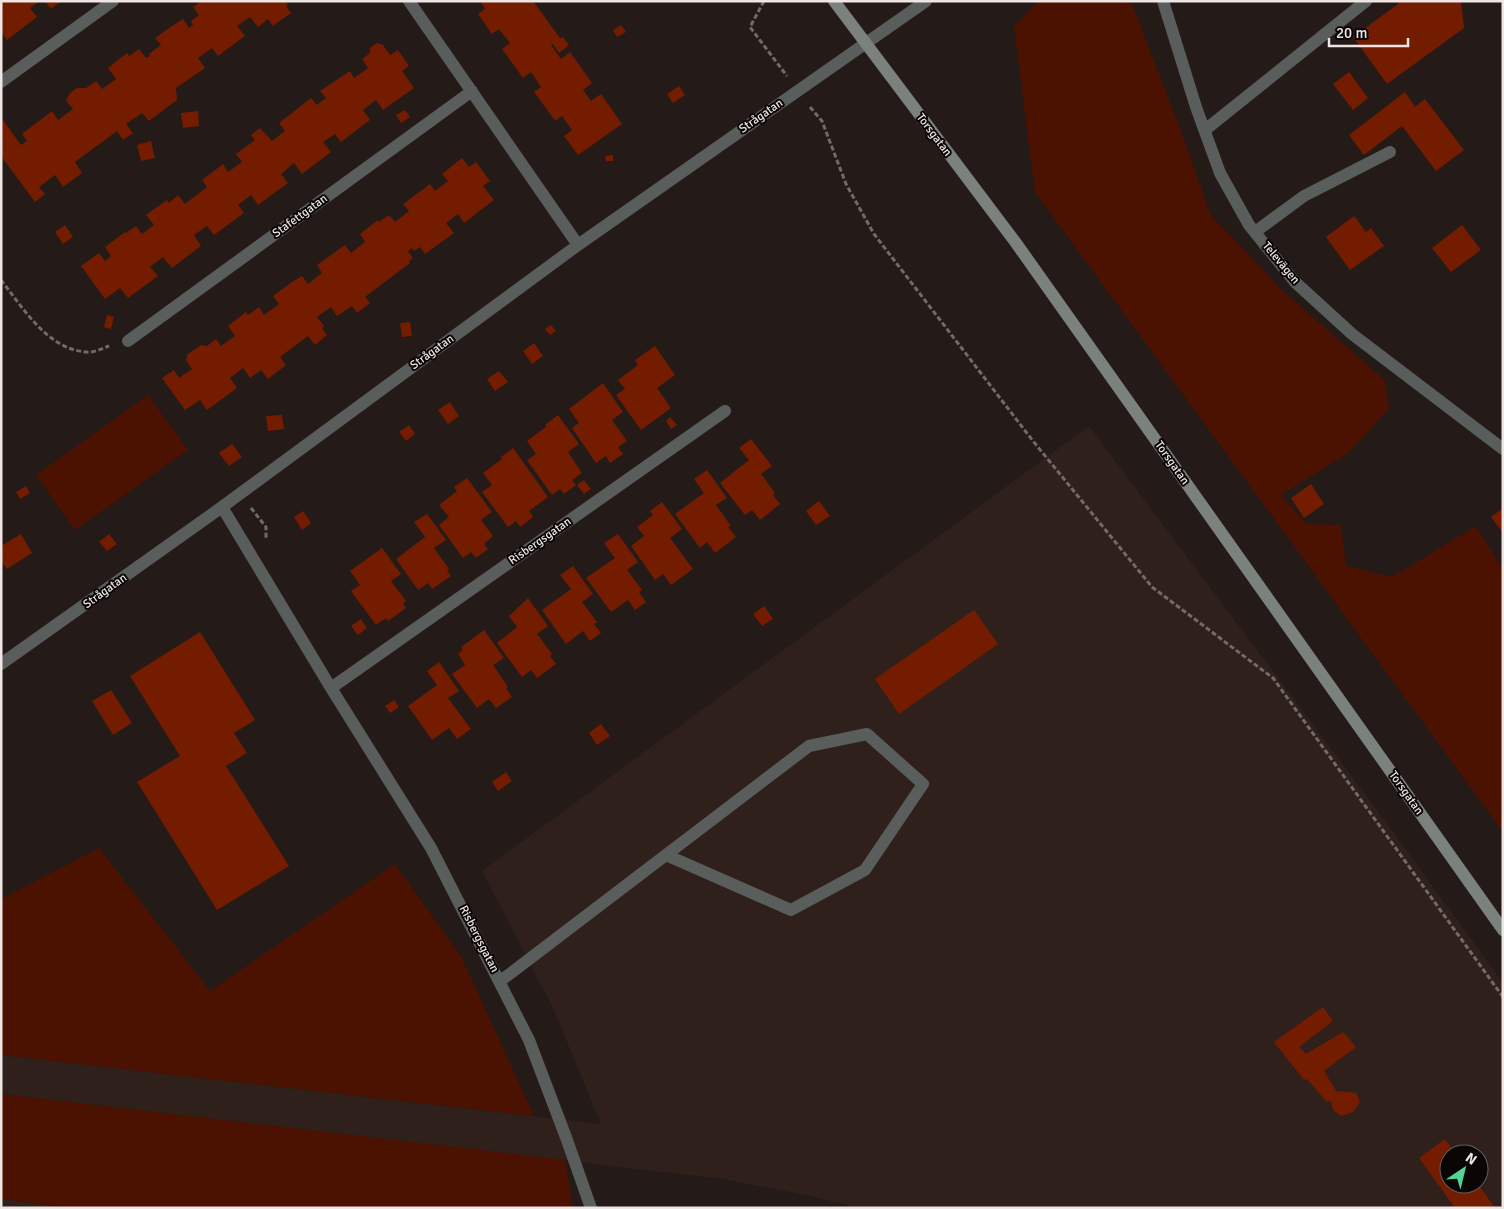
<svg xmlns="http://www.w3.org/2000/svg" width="1504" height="1209" font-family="Signika,sans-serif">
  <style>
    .built { fill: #30201c; fill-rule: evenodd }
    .green { fill: #4b1202 }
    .building { fill: #731c00 }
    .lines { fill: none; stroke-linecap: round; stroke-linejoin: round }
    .path { stroke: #726a68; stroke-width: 3; stroke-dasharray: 5 2.5; stroke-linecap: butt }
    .lane { stroke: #595d5b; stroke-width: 12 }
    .street { stroke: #595d5b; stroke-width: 12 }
    .secondary { stroke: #7b827e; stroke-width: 12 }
    .labels { text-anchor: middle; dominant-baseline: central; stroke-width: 4; stroke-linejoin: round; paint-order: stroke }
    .street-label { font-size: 12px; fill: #ede6e4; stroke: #0a0606 }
  </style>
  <rect width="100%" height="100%" fill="#241a18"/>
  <path class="built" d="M1089 426 1380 814 1503 983V1208H858L806 1195 723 1179 1 1094V1055L601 1124 553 1008 482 871ZM1449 1154H1479V1184H1449Z
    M1 1199 68 1208H1Z"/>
  <path class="green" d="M1038 1H1131L1187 147 1210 214 1282 290 1385 380 1389 409 1348 453 1281 495 1306 524 1341 525 1346 566 1392 577 1476 526 1503 570V832L1035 192 1014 27Z
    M148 395 188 450 75 530 36 475Z
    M99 848 210 991 395 864 462 958 534 1116 1 1055V899Z
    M1 1094 565 1160 573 1208H69L1 1199Z"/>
  <path class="building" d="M1 1H40L30 8 37 17 7 40 1 32Z
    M45 1H61L51 9Z
    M202 1H285L288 5 286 6 291 13 273 26 268 19 258 27 250 17 237 26 245 36 218 56 212 48 198 58 205 68 176 88 177 100 149 121 142 113 126 124 133 133 123 140 117 131 75 162 82 173 63 187 55 175 39 187 45 194 35 202 1 156V121L3 120 21 145 27 141 22 134 52 111 58 120 73 109 66 101 70 93 77 88H86L96 81 102 89 116 79 108 68 127 53 129 56 139 49 146 58 150 56 149 54 161 45 155 38 172 26 183 19 189 28 193 25 191 21 199 15 193 7Z
    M480 1H533L560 38 563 37 569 45 559 53 553 44 551 45 561 59 570 52 592 83 583 90 591 101 601 94 622 124 578 155 564 136 572 130 562 116 555 121 548 111 534 92 541 87 531 72 523 78 502 49 510 43 499 29 492 34 478 14 485 9Z
    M1398 1H1461L1464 28 1387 84 1353 37 1398 4Z
    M621 25 626 32 617 37 613 30Z
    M377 43 383 45 390 55 398 50 409 66 402 71 414 88 383 110 376 100 363 110 370 120 341 142 335 134 323 142 331 152 302 174 294 163 281 174 288 183 258 205 251 195 238 205 244 213 214 235 207 226 194 235 201 246 172 268 163 257 150 267 158 276 128 298 120 288 105 299 81 266 99 253 105 261 111 256 105 247 125 232 126 233 136 226 142 234 154 225 146 215 167 200 169 203 178 195 185 204 207 187 202 180 223 164 228 172 242 162 236 154 255 140 251 135 260 128 272 141 285 131 279 123 311 98 317 105 326 98 320 91 350 71 354 78 368 68 362 59 370 53V48Z
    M1349 72 1368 98 1353 110 1333 84Z
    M679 86 685 95 673 103 667 94Z
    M1405 92 1415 107 1425 99 1464 150 1436 171 1402 126 1364 155 1349 135Z
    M405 110 410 117 401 123 396 115Z
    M198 111 199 126 183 128 181 113Z
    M151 141 155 158 141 161 137 145Z
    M613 155V161H606L605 156Z
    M462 158 469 167 476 162 490 181 483 186 494 200 464 223 458 214 446 223 454 233 425 254 420 247 414 251 412 248 408 251 413 258 409 261 410 263 365 297 370 303 357 313 352 306 337 316 331 307 317 317 324 326 322 328 327 335 315 345 308 336 280 357 286 365 268 379 261 370 250 378 243 368 230 378 237 388 207 410 200 400 185 410 162 378 174 370 179 378 192 369 186 360 188 354 201 345 207 346 216 339 221 346 235 336 228 326 246 312 248 315 259 307 264 315 279 304 273 296 292 282 302 276 308 284 322 273 317 265 345 245 351 253 365 242 360 234 378 220 379 222 389 215 395 222 409 211 403 204 430 184 435 191 448 181 442 174Z
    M1354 216 1366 232 1371 228 1384 246 1350 270 1326 237Z
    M65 225 73 237 63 244 55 232Z
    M1462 225 1481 250 1451 272 1432 248Z
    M107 315 114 317 111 329 104 327Z
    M410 322 412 336 402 337 400 323Z
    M551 325 556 331 550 335 545 329Z
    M534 343 543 356 532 364 523 351Z
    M655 346 675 375 657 388 671 408 641 430 616 395 625 389 618 380 638 365 635 360Z
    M499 371 508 382 495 391 487 379Z
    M603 383 623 412 612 420 627 441 618 447 623 454 610 463 606 456 596 463 572 428 579 423 569 409Z
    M450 402 459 416 448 424 438 410Z
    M282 415 284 429 268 431 266 416Z
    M558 415 579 444 568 452 582 473 572 480 576 485 564 494 560 489 552 495 527 460 536 454 527 441 547 426 545 425Z
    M670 417 677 425 671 429 666 421Z
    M409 425 415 434 406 441 399 432Z
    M751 439 772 466 761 474 775 493 773 495 780 504 760 520 752 510 745 515 720 483 749 460 739 448Z
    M232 444 242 457 229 466 219 453Z
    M513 448 548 497 529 511 533 517 520 527 516 521 508 527 482 492 492 485 483 473 502 459 501 457Z
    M707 470 727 498 716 505 731 526 728 527 736 537 715 553 707 542 700 548 675 514 704 493 694 479Z
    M467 478 492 512 481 520 493 536 484 544 488 549 476 558 471 552 463 558 439 525 449 517 439 505 457 491 454 487Z
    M584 480 591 489 584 494 577 485Z
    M1311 484 1324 504 1304 518 1291 498Z
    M26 486 30 493 20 499 16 492Z
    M819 501 830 516 816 525 806 511Z
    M662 502 682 529 670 538 693 569 671 585 663 574 655 580 631 546 644 536 637 527 653 515 650 511Z
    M1503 508V533L1491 517Z
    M303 511 311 523 302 530 294 517Z
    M427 514 446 540 434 548 449 569 447 570 451 576 432 589 428 583 418 590 396 559 425 537 414 522Z
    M21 534 32 553 7 569 1 561V546Z
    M109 534 117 544 107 551 99 542Z
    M618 534 638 562 627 570 642 590 639 592 646 602 635 610 628 600 611 612 586 578 615 558 604 543Z
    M382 548 401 574 391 581 406 601 403 603 406 608 388 621 386 618 376 625 351 591 360 585 350 571Z
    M573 566 593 594 582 602 597 622 594 624 601 633 590 641 583 631 566 644 542 610 571 589 560 575Z
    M528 598 548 626 537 634 552 654 550 656 556 664 537 678 531 670 522 677 497 643 517 627 509 616Z
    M764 606 773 619 762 626 753 614Z
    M974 610 998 644 899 714 875 679Z
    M361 619 367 628 358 635 351 626Z
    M484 630 504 658 493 665 508 687 506 688 512 697 496 708 489 699 477 708 452 674 465 665 458 654 463 650 461 647Z
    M200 632 255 720 234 733 247 753 226 766 289 866 217 910 137 782 180 756 130 676Z
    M439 662 459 691 448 698 471 729 457 739 449 728 432 740 408 706 437 685 427 671Z
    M111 690 132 723 113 735 92 701Z
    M394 700 399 707 390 713 385 706Z
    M601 724 610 736 597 745 589 733Z
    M506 772 512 781 498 791 492 782Z
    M1323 1007 1333 1021 1299 1047 1306 1054 1343 1032 1356 1047 1324 1071 1336 1091 1356 1093 1360 1102 1353 1112 1341 1116 1333 1110 1331 1101H1326L1307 1079 1304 1080 1274 1042Z
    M1445 1139 1456 1154H1449V1184H1478L1495 1208H1455L1419 1158Z"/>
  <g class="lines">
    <path class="path" d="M764 1 750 27 787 76
      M810 107 822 121 846 184 874 234 1033 441 1152 587 1273 678 1503 997
      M1 280C23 308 48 350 87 352 94 353 103 348 109 346
      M251 508 266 527V540"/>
    <path class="lane" d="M1205 130 1366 1
      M1255 232 1304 196 1390 152
      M500 981 511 973 809 746 867 734 923 784 865 870 791 910 666 855"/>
    <path class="street" d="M409 1 578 245
      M1163 1 1196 107 1220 173 1249 225 1295 282 1352 334 1503 449
      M1 82 113 1
      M128 341 472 91
      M222 507 331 688 431 848 529 1040 567 1140 591 1208
      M1 664 222 507 578 245 926 1
      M331 688 725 411"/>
    <path class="secondary" d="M834 1 1016 243 1503 930"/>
  </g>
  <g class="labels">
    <g class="street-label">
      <text transform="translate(761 116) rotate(-35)">Strågatan</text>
      <text transform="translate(934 135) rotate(53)">Torsgatan</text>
      <text transform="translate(300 216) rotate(-36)">Stafettgatan</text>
      <text transform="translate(1281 263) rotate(50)">Televägen</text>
      <text transform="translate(432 352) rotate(-36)">Strågatan</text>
      <text transform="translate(1172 463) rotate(55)">Torsgatan</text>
      <text transform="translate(540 541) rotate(-35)">Risbergsgatan</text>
      <text transform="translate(105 591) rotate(-36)">Strågatan</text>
      <text transform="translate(1406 793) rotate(55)">Torsgatan</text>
      <text transform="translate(479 939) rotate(63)">Risbergsgatan</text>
    </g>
  </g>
  <rect width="1504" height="1209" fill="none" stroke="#ede6e4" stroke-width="5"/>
  <g transform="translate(1464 1169) rotate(35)"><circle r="24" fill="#0a0606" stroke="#65605f"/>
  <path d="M0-4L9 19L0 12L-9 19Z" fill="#53d396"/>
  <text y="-8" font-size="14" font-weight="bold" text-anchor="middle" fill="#ede6e4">N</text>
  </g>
  <path d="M1329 38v8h79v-8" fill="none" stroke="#ede6e4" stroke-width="2.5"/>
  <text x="1336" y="38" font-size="15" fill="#ede6e4" stroke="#0a0606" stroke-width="4" paint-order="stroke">20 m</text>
</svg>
